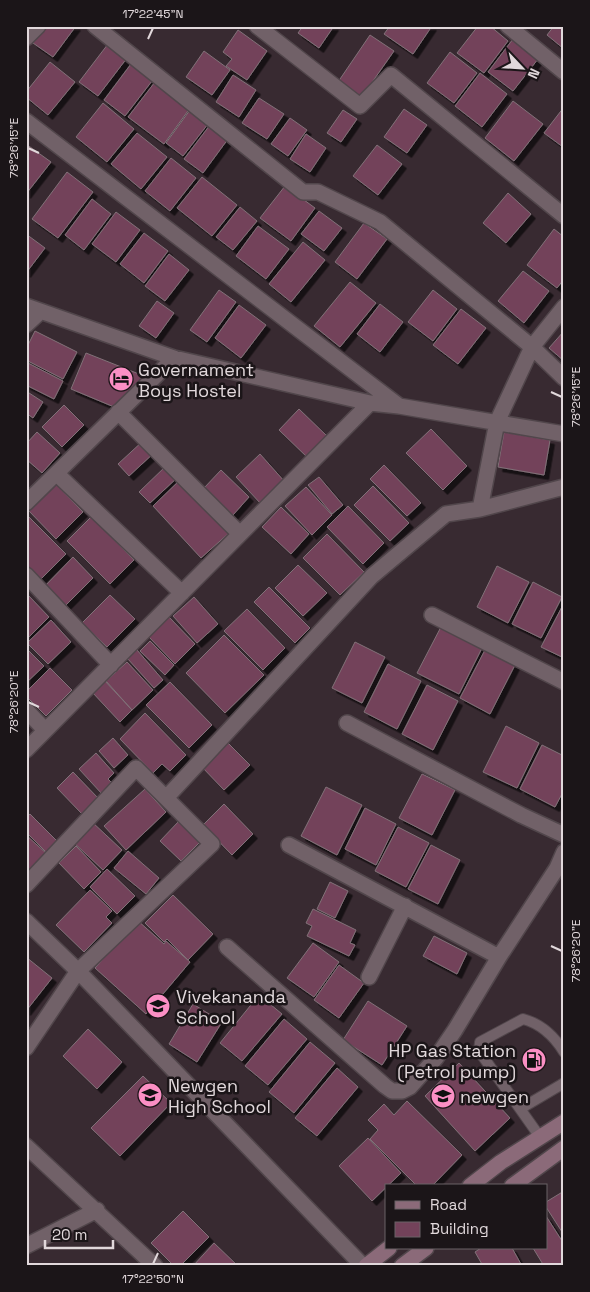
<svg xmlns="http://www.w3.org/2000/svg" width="590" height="1292" font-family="'Space Grotesk',sans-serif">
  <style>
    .building { fill: #73425a; stroke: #817178; filter: url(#shadow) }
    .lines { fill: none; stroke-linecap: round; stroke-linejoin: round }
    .lane-casing { stroke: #51464b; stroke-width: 12 }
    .street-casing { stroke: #51464b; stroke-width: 18 }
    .secondary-casing { stroke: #51464b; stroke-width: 18 }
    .lane { stroke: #716168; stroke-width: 10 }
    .street { stroke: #716168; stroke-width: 15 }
    .secondary { stroke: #8b6a79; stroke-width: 15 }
    .ticks { fill: none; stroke: #e1d8db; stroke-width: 2 }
    .labels { text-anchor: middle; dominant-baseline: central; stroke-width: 5; stroke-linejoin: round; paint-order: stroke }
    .poi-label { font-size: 18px; fill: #e1d8db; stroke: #1b1518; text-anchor: start }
    .neatline { fill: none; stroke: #e1d8db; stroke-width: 2 }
    .ticks-label { font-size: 12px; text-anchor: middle; fill: #e1d8db }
  </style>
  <defs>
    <filter id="shadow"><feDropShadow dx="4.5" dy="4.5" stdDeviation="0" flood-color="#0009"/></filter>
  </defs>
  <rect width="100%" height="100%" fill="#382a31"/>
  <path class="building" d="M46 26H76L53 57 33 43Z
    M303 26H334L319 48 298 33Z
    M390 26H432L413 54 384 34Z
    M478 26H490L508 41 484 73 457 53Z
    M554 26H564V49L547 35Z
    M238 30 267 51 247 80 226 66 232 59 223 52Z
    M370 35 394 51 361 98 338 82Z
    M513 39 538 59 513 91 488 72Z
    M108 44 127 58 98 96 79 82Z
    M204 51 230 70 212 95 186 77Z
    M450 52 477 73 454 103 427 83Z
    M50 62 75 82 48 115 26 97V92Z
    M131 64 152 81 125 116 104 100Z
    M480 73 507 94 482 127 455 106Z
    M233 75 256 90 239 117 216 102Z
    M155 82 190 108 164 144 128 117Z
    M259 98 284 114 267 139 242 123Z
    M513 101 543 124 514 161 485 138Z
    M103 103 134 129 107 162 76 137Z
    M564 107V147H563L544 133Z
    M404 109 427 125 407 153 384 137Z
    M190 110 208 124 183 156 166 143Z
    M343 110 357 119 341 142 327 133Z
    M290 118 307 130 288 156 271 144Z
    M210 125 228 139 203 173 184 159Z
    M137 133 167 157 141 189 111 164Z
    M306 134 326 148 310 172 290 159Z
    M26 144 51 162 26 194Z
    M377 145 402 164 378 195 353 176Z
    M171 158 196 178 170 211 145 191Z
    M67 172 93 192 58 238 32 219Z
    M202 177 237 205 212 236 177 208Z
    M285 186 315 208 291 241 260 218Z
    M508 193 531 214 506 243 483 223Z
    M92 199 111 214 84 250 65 235Z
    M240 207 257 221 233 250 216 237Z
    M319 211 342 228 324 251 301 234Z
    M116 212 140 230 116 262 92 244Z
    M364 223 387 239 357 279 335 262Z
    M258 226 289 249 266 279 236 256Z
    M554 229 564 237V279L557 288 527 265Z
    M144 233 168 251 144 283 120 264Z
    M26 234 45 248 26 273Z
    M303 242 325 260 291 302 269 284Z
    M169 254 189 270 165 301 145 286Z
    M523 271 549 291 524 323 498 301Z
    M350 282 376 303 340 347 314 326Z
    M219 290 236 302 207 342 190 330Z
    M433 290 457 309 433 341 408 322Z
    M157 301 174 313 156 338 139 326Z
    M380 304 403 322 380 352 357 334Z
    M239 305 266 325 241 358 215 338Z
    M461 309 486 328 458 364 433 345Z
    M35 331 77 352 63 379 26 360V349Z
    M564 331V361L549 348Z
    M86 353 149 378 119 409 71 389Z
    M26 362 63 381 54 399 26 385Z
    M26 391 43 402 33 418 26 413Z
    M64 405 84 425 62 447 42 427Z
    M299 409 328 437 308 458 279 430Z
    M431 429 467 466 443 490 406 453Z
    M37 432 60 453 42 473 26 459V444Z
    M504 432 550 440 544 475 498 467Z
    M144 440 155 452 129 476 118 464Z
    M260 454 285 482 261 504 236 477Z
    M167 465 178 477 150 503 139 492Z
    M384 465 421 503 407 516 370 479Z
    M221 470 249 497 233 515 204 488Z
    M319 477 343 505 332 514 308 485Z
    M180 480 229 533 201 558 153 506Z
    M55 483 83 512 56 539 28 510Z
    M373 486 409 523 390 541 354 505Z
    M306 487 332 515 312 535 285 506Z
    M348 506 384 543 363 564 327 527Z
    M281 507 309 534 291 554 262 527Z
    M27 515 66 554 40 580 26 566Z
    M91 517 134 560 110 584 67 541Z
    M327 534 364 572 340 595 303 558Z
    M73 557 93 578 64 607 44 587Z
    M298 565 327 593 303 616 275 588Z
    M497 566 529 582 508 623 477 607Z
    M533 582 562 597 541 638 512 624Z
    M269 587 310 628 295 643 254 602Z
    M110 595 135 619 107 647 82 623Z
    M29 596 49 617 26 640V600Z
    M194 597 218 624 197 643 173 616Z
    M564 603V658L541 647Z
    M247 609 285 648 263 670 224 631Z
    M169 617 195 644 175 664 149 637Z
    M51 620 71 642 48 664 27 643Z
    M442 625 483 646 459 694 417 673Z
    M224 635 264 675 225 713 186 673Z
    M150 641 174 665 165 675 140 651Z
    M355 642 385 657 362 703 332 688Z
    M26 648 44 666 26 683Z
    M137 650 163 680 154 688 127 658Z
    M485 650 515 665 490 714 460 698Z
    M127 662 153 690 132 710 106 681Z
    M388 664 421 681 397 729 364 712Z
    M50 668 72 690 46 716 26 696V692Z
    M104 680 132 710 120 722 92 692Z
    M170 682 212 725 189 748 146 705Z
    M427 685 458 701 433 750 402 734Z
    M145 713 186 755 170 771 162 764 153 773 120 739Z
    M506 726 539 743 517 788 483 772Z
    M113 738 128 755 114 768 99 751Z
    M226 741 250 765 224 790 201 766Z
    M542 745 564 756V790L555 807 520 789Z
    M96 753 114 773 108 779 113 784 102 794 79 769Z
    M73 772 98 798 82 814 57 788Z
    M422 774 455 790 432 835 399 818Z
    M326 787 362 805 337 855 301 836Z
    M145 789 166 812 126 850 104 826Z
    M224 804 253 834 232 855 203 825Z
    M365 808 396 824 376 865 345 849Z
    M30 814 57 841 46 852 26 832V818Z
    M91 821 122 850 103 870 72 841Z
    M179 821 201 841 181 861 160 841Z
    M398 827 429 843 406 887 375 871Z
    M26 835 47 854 26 876Z
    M431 845 460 860 438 904 408 889Z
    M76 846 101 872 84 889 59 863Z
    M128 851 159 878 146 894 114 868Z
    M107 869 135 896 117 914 90 887Z
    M330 882 348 891 335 918 317 909Z
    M90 890 112 911 106 917 112 923 84 952 56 925Z
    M173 895 213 934 188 960 167 939 164 942 145 923Z
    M313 909 356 930 350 943 355 945 349 956 307 936 312 926 306 923Z
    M137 920 164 944 166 941 190 962 146 1014 95 968Z
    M434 936 467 953 457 974 423 956Z
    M313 943 339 962 314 997 287 978Z
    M26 957 52 978 26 1011Z
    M339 965 364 983 339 1018 314 1000Z
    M259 995 282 1014 242 1061 220 1043Z
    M368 1001 407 1026 382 1065 343 1040Z
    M193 1004 222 1022 197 1062 169 1044Z
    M284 1019 307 1039 268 1085 245 1066Z
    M88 1029 122 1062 97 1089 63 1056Z
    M310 1042 335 1063 294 1113 269 1092Z
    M459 1063 510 1118 475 1151 425 1096Z
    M337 1068 358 1087 317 1136 295 1118Z
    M143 1076 171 1103 120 1156 91 1128Z
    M407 1101 462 1155 432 1186H417L370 1139 378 1130 368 1120 384 1104 394 1115Z
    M368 1138 401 1173 372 1201 339 1166Z
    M564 1191V1235L546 1207V1202Z
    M183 1211 209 1237 180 1266H174L151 1243Z
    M546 1216 564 1244 562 1266H544L533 1248H546Z
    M214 1243 238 1266H193Z
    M481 1248H512L522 1266H483L475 1252Z"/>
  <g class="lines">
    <defs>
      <path id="lane" d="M520 1109 564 1083
        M540 1137 479 1051 480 1042 523 1019C542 1024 554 1036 564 1052"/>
      <path id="street" d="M95 26 303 192H318L380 222 532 347 564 378
        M257 26 360 106 391 75 564 216
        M508 26 564 72
        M26 38 38 26
        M26 121 399 406
        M26 306 174 358 370 403 399 406 564 434
        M26 325 40 312
        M118 412 240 534
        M57 474 182 593
        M26 503 174 358
        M480 509 497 422 532 347 564 307
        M26 575 111 665
        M432 615 564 682
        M26 710 45 730
        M347 723 521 815 564 835
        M26 750 370 403
        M166 798 372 576 446 514 480 509 564 487
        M289 845 499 957
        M26 885 136 768 212 844 78 971 26 1048
        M26 921 78 971 363 1266
        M227 947 385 1086 392 1091H402L410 1087 436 1058 455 1030 499 957 557 868 564 852
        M369 977 405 906
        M26 1146 155 1266
        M26 1246 97 1210"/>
      <path id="secondary" d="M470 1186 501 1162 564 1122
        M512 1186 564 1148
        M366 1266 389 1248
        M402 1266 426 1248"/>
    </defs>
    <use href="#lane" class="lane-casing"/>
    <use href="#street" class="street-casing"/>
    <use href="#secondary" class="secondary-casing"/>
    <use href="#lane" class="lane"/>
    <use href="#street" class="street"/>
    <use href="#secondary" class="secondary"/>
  </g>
  <path class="ticks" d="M148 39 153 28M28 148 39 153M551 392 562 397M28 702 39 707M551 946 562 951M153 1264 158 1253"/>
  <defs>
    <symbol id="hotel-disc" viewBox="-11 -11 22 22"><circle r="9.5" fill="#fb8fc4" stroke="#1b1518"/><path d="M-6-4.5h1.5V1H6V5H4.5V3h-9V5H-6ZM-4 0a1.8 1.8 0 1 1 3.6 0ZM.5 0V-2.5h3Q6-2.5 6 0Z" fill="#111"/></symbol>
    <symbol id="school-disc" viewBox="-11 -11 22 22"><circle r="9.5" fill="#fb8fc4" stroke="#1b1518"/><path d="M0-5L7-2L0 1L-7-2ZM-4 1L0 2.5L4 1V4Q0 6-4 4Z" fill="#111"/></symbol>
    <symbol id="fuel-disc" viewBox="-11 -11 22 22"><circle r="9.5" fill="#fb8fc4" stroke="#1b1518"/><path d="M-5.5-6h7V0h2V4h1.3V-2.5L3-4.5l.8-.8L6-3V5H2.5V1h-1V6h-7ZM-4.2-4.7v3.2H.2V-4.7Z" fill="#111"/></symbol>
  </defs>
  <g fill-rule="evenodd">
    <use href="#hotel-disc" x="107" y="365" width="28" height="28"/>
    <use href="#school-disc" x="144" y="992" width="28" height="28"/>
    <use href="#fuel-disc" x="520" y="1046" width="28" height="28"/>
    <use href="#school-disc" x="136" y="1081" width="28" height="28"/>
    <use href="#school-disc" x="429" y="1082" width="28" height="28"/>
  </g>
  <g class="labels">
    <g class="poi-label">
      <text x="138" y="369">Governament<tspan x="138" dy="21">Boys Hostel</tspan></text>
      <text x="176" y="996">Vivekananda<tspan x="176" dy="21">School</tspan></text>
      <text x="516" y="1050" text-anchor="end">HP Gas Station<tspan x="516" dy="21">(Petrol pump)</tspan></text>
      <text x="168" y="1085">Newgen<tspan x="168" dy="21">High School</tspan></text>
      <text x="460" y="1096">newgen</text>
    </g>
  </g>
  <rect width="590" height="1292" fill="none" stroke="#1b1518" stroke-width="55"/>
  <rect x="385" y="1184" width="162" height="65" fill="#1b1518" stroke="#6a6366"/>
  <rect x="395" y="1201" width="25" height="8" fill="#8b6a79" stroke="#6a6366"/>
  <text x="430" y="1210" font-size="15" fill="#e1d8db">Road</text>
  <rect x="395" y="1222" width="25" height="15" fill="#73425a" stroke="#6a6366"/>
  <text x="430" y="1234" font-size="15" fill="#e1d8db">Building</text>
  <g transform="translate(522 68) rotate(115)" stroke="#1b1518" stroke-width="4" paint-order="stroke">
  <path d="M0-4L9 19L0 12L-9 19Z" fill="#e1d8db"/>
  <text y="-8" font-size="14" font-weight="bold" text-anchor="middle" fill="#e1d8db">N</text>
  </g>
  <path d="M45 1240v8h68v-8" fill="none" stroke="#e1d8db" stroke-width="2.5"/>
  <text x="52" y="1240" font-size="15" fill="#e1d8db" stroke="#1b1518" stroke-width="4" paint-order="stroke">20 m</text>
  <rect x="28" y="28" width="534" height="1236" class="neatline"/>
  <g class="ticks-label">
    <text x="153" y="18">17°22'45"N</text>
    <text transform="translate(14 148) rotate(-90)" y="4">78°26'15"E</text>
    <text transform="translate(576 397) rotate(-90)" y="4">78°26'15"E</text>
    <text transform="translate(14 702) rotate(-90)" y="4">78°26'20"E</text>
    <text transform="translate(576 951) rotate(-90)" y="4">78°26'20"E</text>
    <text x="153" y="1283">17°22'50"N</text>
  </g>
</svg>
